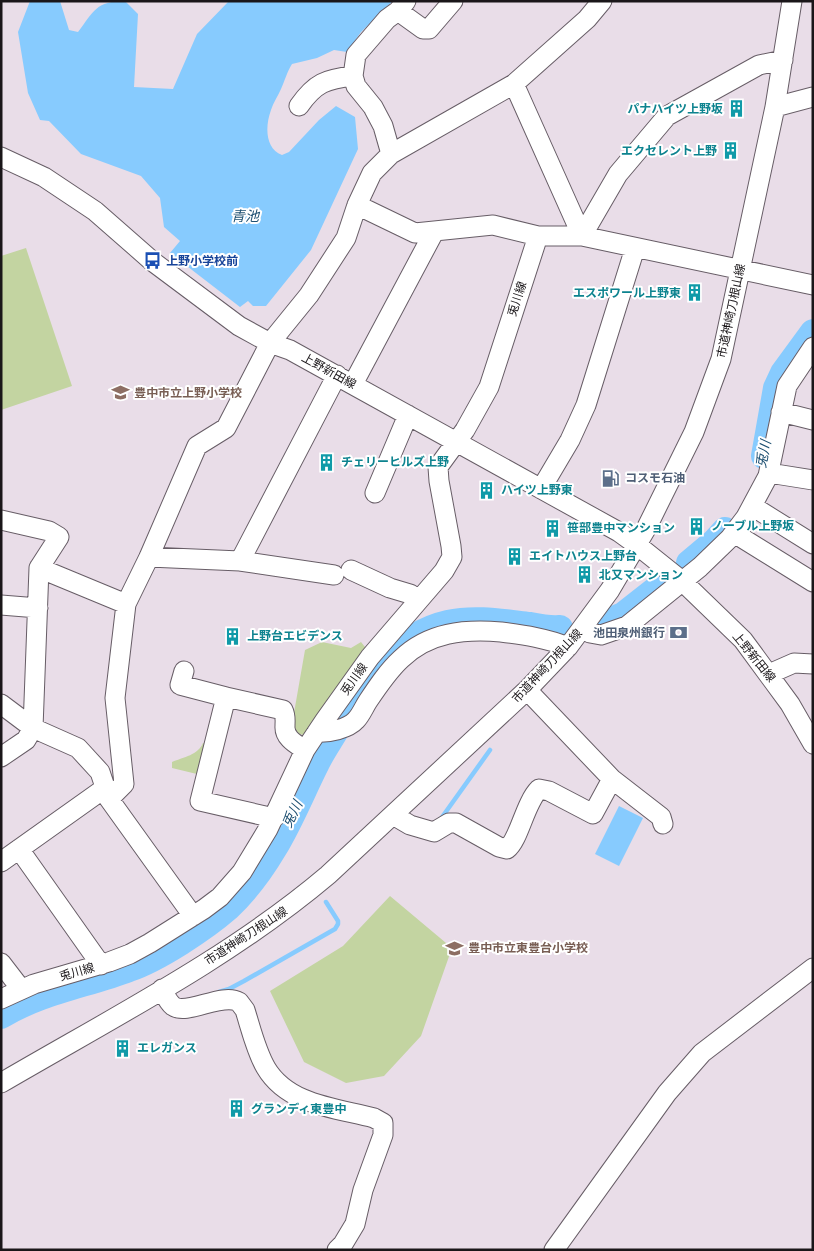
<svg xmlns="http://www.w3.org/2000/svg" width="814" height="1251" font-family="'Public Sans','Noto Sans JP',sans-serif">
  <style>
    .green { fill: #c3d4a1 }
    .water { fill: #87cbfe }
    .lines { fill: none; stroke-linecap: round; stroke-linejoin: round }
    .stream { stroke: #87cbfe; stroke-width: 4.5 }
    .river { stroke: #87cbfe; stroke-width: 26 }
    .minor-casing { stroke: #675d66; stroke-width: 21 }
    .minor { stroke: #fff; stroke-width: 19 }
    .labels { text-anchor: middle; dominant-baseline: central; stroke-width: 4; stroke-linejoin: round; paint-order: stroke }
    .culture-label { font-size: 12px; font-weight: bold; fill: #0d838f; stroke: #fff; text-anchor: start }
    .transit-label { font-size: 12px; font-weight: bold; fill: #164399; stroke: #fff; text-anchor: start }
    .street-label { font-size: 12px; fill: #1a1619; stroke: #fff }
    .education-label { font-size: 12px; font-weight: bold; fill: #785e54; stroke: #fff; text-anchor: start }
    .service-label { font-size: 12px; font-weight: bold; fill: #4e5e75; stroke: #fff; text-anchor: start }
    .water-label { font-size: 14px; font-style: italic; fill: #1e5072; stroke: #fff }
  </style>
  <rect width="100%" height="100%" fill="#e9dde8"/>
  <path class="green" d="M26 248 72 386 1 410V256Z
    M322 642 351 648 361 642 369 652 313 728 306 731 304 735 294 733 291 730 305 650Z
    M203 743 208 744 201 775 172 768V762C184 757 198 755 203 743Z
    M390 896 452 948 421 1036 384 1076 346 1083 304 1062 270 991 343 946Z"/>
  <path class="water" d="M30 1H60L69 30 78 32C94 11 96 1 125 1L138 14 134 87 173 89 197 34 229 1H393L361 32 347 52 334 50 317 58 292 64C287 72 285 80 281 89 278 96 273 103 271 110 265 126 265 149 282 155L289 152 319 120 336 106 355 117 358 149 311 250 266 306H253L248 301 240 307 170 253 180 241 164 227 160 198 141 176 81 154 49 121 40 120 28 93 18 32Z
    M619 806 643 818 619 866 595 854Z"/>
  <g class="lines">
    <path class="stream" d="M440 820 490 750
      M219 992 229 989 244 981 335 929 338 924V921L326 902"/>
    <path class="river" d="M764 456 776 388 783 373 813 332
      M689 563 714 542 725 530
      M609 621 623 615 660 586
      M1 1016C40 992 87 985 129 969 158 959 204 929 228 908 246 891 261 871 274 849 290 823 302 793 316 765 322 752 330 741 337 729 363 685 394 635 448 623 475 617 503 622 530 625 540 627 550 629 560 628"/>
    <defs>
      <path id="minor" d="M398 11 423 29H429L453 1
        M514 84 582 236 618 174 667 116 759 65 783 60
        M299 106C315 83 326 79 353 76
        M775 107 813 97
        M391 154 383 126 373 107 356 86 353 76 356 55 387 19 398 11 406 1
        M1 157 44 177 95 211 152 261 239 326 270 343 290 350 619 532 637 545 682 581 743 640 790 704 813 744
        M357 205 415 233 493 225 538 236H582L813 285
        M353 384 434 232
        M781 412 813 420
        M769 473 813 480
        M541 489 570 440 586 405 635 248
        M375 493 408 415
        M752 506 813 544
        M1 520 49 531 59 537 39 568 33 728 26 740 1 757
        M734 533 813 582
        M149 557 240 561 337 375
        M240 561 334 575
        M39 568 126 604
        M351 570 390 588 410 594 419 600
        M1 605 38 608
        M583 629 590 633 601 635 627 626 700 567 730 538 746 517 768 476 787 386 813 347
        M184 671 180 685 226 697
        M769 674 794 663 813 664
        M527 690 612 779
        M1 704 33 728 78 748 100 772 109 799 193 916
        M317 732C328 733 348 729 356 720 361 715 364 707 368 701 378 686 388 671 401 659 429 632 464 629 501 632 524 635 546 638 568 647
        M109 799 124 784 115 698 126 604 149 557 197 446 226 428 270 343 309 295 346 238 357 205 372 173 391 154 514 84 587 19 602 1
        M393 815 410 825 434 832 449 823H456L499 847 507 849C519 840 525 803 539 789L549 791 593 814 612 779 661 817 663 824
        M274 818 200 801 226 697 283 710C286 716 285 720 285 726 284 738 296 744 305 750
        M19 849 101 965
        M1 862 105 788
        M1 963 21 989
        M162 989C165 995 168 1002 173 1006 187 1016 222 992 239 1002L245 1010C251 1029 256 1051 266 1068 288 1105 336 1108 374 1118L383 1123V1135L363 1190 355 1224 343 1244 337 1250
        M1 999 34 984 109 962 130 954 150 943 204 909 220 897 242 872 268 829 305 750 325 720 370 657 444 571 452 557 451 546 439 481 438 467 465 430 489 387 538 236
        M1 1083C112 1018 230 958 328 875L527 690 568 647 610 590 646 529 694 432 721 359 775 107 792 1
        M554 1250 667 1093 702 1053 813 968"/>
    </defs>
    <use href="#minor" class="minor-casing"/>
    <use href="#minor" class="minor"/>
  </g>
  <defs>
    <symbol id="building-bare" viewBox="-9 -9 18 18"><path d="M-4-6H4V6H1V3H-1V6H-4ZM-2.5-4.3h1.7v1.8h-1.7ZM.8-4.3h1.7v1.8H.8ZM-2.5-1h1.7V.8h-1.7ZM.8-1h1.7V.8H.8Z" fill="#0f9aa8" stroke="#fff" stroke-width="2.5" paint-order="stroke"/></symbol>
    <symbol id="bus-bare" viewBox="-9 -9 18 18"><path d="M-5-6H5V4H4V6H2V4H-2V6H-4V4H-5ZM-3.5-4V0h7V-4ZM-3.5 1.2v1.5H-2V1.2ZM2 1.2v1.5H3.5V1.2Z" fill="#1a4fb4" stroke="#fff" stroke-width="2.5" paint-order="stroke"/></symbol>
    <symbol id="school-bare" viewBox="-9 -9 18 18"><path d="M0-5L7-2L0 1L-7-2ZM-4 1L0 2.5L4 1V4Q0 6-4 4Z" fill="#8d6e63" stroke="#fff" stroke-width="2.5" paint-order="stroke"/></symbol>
    <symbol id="fuel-bare" viewBox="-9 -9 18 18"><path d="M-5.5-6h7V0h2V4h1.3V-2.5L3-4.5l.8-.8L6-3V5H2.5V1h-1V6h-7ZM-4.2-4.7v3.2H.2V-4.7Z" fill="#5c6f8a" stroke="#fff" stroke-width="2.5" paint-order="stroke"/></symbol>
    <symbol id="bank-bare" viewBox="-9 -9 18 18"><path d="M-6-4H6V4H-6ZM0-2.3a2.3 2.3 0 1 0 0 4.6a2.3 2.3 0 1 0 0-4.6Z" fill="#5c6f8a" stroke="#fff" stroke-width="2.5" paint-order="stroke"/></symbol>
  </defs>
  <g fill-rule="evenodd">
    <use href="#building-bare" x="724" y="96" width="25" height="25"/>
    <use href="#building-bare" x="718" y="138" width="25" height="25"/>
    <use href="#bus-bare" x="140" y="248" width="25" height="25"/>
    <use href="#building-bare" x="682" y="280" width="25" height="25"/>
    <use href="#school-bare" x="108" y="380" width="25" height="25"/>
    <use href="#building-bare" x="314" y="450" width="25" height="25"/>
    <use href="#fuel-bare" x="598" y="466" width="25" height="25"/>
    <use href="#building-bare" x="474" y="478" width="25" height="25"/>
    <use href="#building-bare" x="684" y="514" width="25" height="25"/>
    <use href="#building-bare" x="540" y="516" width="25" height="25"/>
    <use href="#building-bare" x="502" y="544" width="25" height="25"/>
    <use href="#building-bare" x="572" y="562" width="25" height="25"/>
    <use href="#bank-bare" x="666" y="620" width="25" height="25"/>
    <use href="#building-bare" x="220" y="624" width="25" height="25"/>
    <use href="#school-bare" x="442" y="936" width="25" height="25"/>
    <use href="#building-bare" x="110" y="1036" width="25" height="25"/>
    <use href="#building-bare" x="224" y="1096" width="25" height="25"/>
  </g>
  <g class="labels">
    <g class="culture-label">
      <text x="723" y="109" text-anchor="end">パナハイツ上野坂</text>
      <text x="717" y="151" text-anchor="end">エクセレント上野</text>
      <text x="681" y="293" text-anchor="end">エスポワール上野東</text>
      <text x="341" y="462">チェリーヒルズ上野</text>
      <text x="501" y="490">ハイツ上野東</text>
      <text x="711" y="526">ノーブル上野坂</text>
      <text x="567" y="528">笹部豊中マンション</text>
      <text x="529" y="556">エイトハウス上野台</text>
      <text x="599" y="575">北又マンション</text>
      <text x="247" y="636">上野台エビデンス</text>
      <text x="137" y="1048">エレガンス</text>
      <text x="251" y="1109">グランディ東豊中</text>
    </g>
    <g class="transit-label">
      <text x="166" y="261">上野小学校前</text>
    </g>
    <g class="street-label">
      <text transform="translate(517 299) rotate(-72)">兎川線</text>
      <text transform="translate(731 311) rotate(-78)">市道神崎刀根山線</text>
      <text transform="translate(329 371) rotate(29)">上野新田線</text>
      <text transform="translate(754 657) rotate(51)">上野新田線</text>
      <text transform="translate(547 666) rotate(-47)">市道神崎刀根山線</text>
      <text transform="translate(354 679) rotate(-54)">兎川線</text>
      <text transform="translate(246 936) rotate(-33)">市道神崎刀根山線</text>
      <text transform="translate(77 972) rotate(-16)">兎川線</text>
    </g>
    <g class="education-label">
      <text x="134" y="393">豊中市立上野小学校</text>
      <text x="468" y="948">豊中市立東豊台小学校</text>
    </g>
    <g class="service-label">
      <text x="625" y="478">コスモ石油</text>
      <text x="665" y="633" text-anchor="end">池田泉州銀行</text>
    </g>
    <g class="water-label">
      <text x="245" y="216">青池</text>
      <text transform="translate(763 454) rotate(-79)">兎川</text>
      <text transform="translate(292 814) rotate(-64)">兎川</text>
    </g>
  </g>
  <rect width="814" height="1251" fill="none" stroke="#1a1619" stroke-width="5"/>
</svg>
